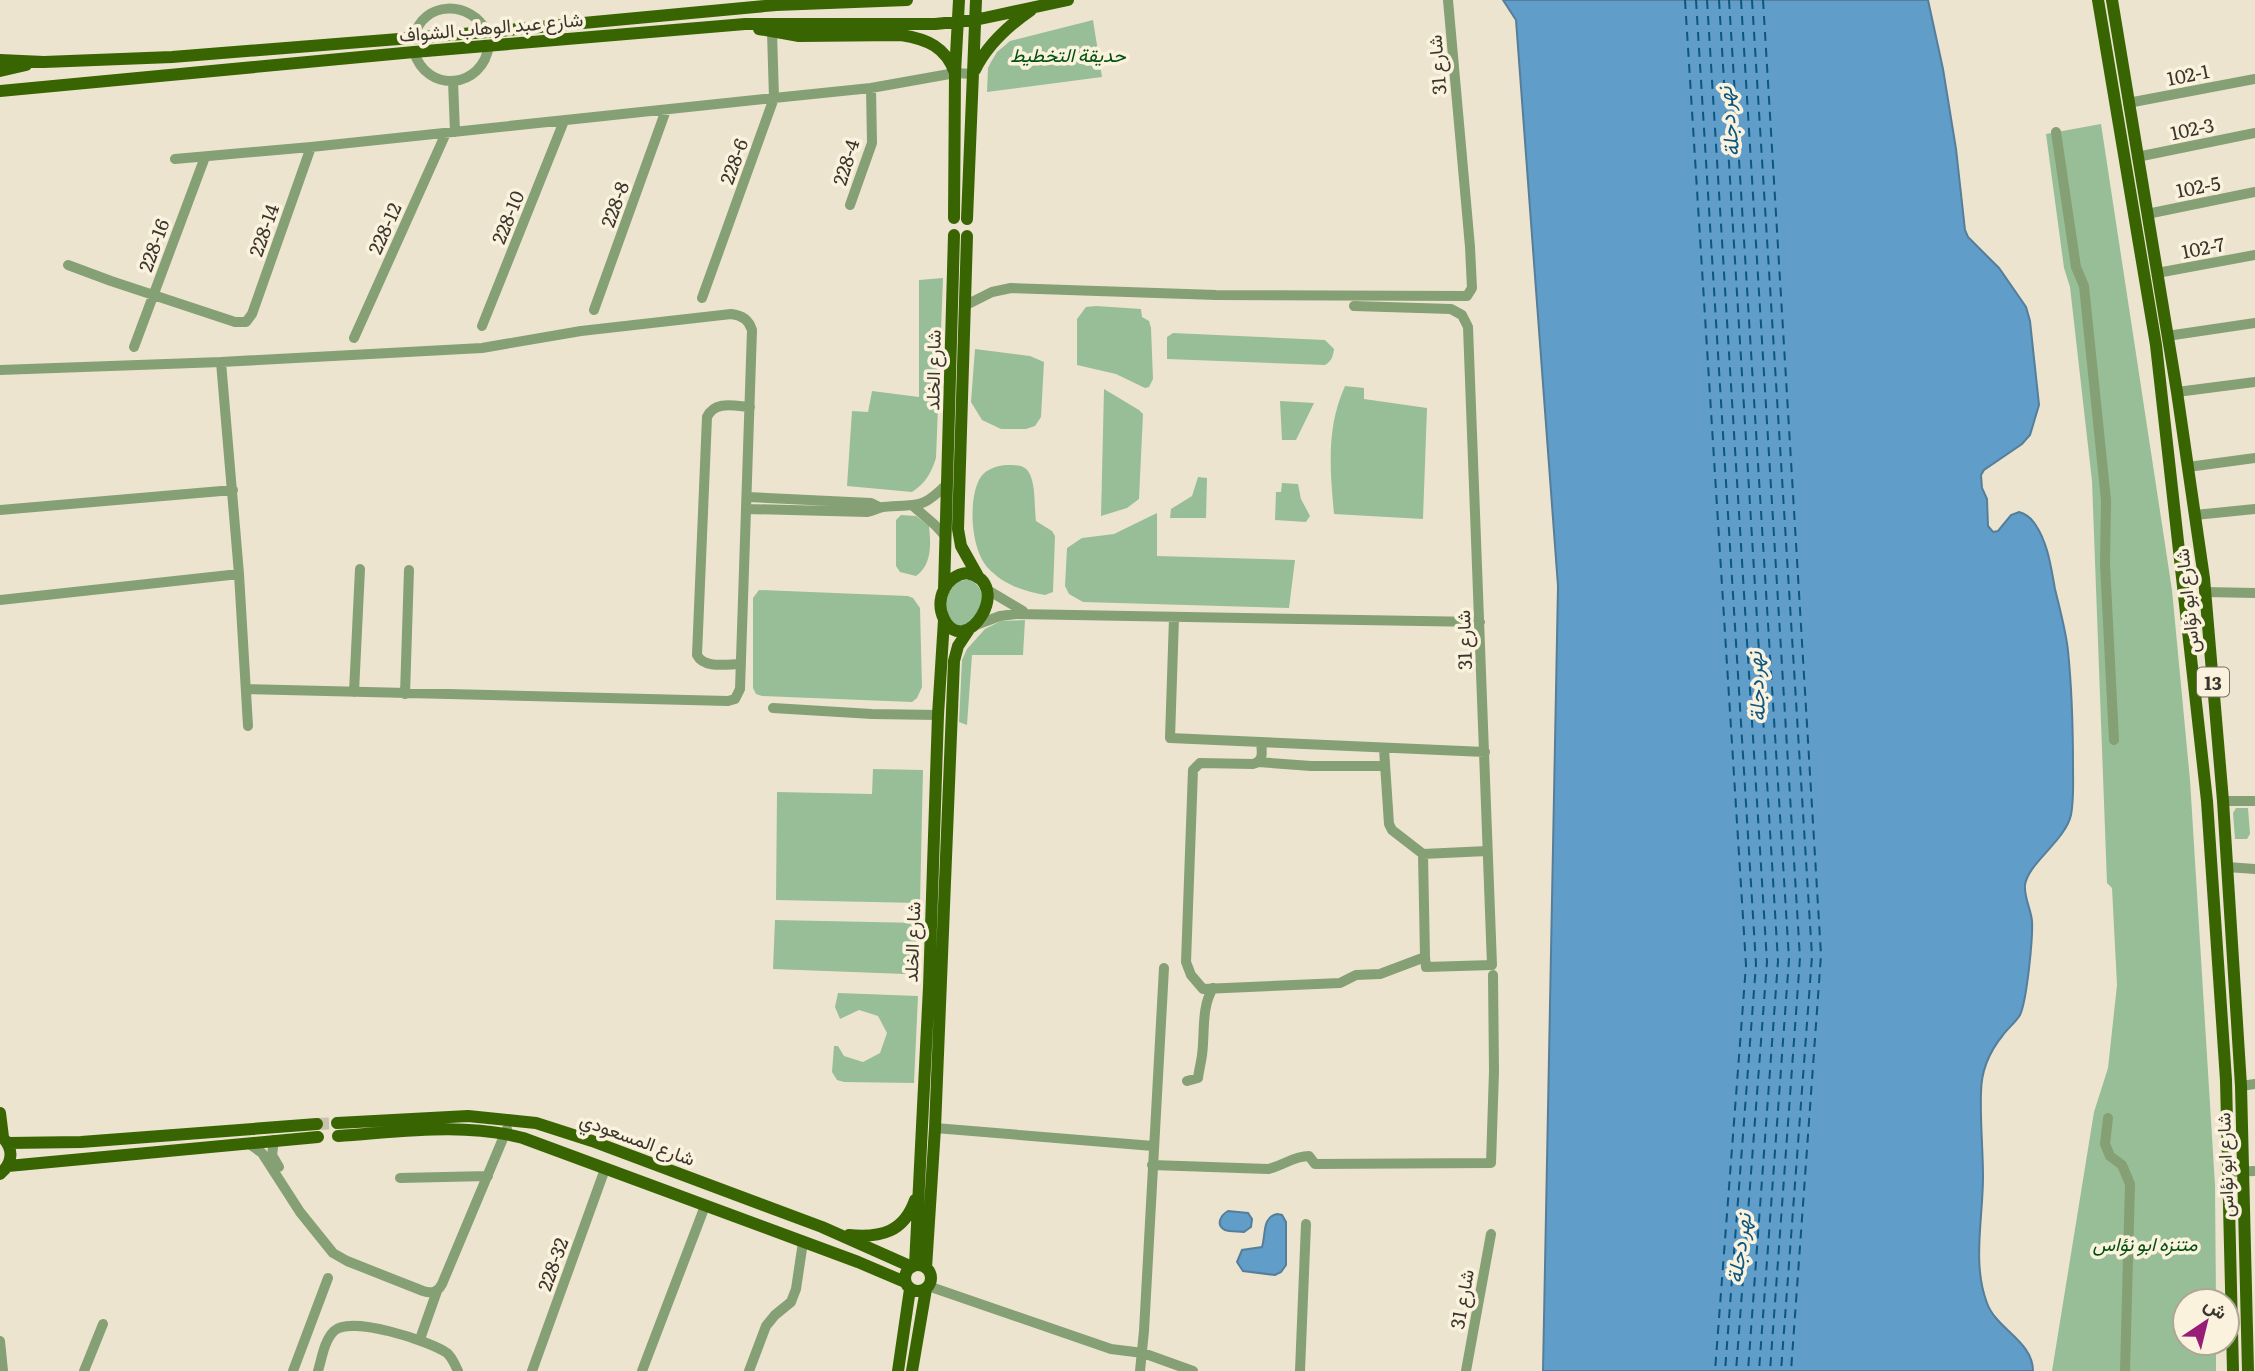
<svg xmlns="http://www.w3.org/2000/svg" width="2255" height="1371" font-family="Literata,Vazirmatn,serif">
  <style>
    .green { fill: #98be98 }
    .water { fill: #609dc8; stroke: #557e9a; stroke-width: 2 }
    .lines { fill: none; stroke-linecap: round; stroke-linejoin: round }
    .ferry { stroke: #0b5781; stroke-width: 2; stroke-dasharray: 9 7; stroke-linecap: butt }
    .major-tunnel { stroke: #c9c1af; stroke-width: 12; stroke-dasharray: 12 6; stroke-linecap: butt }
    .minor { stroke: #86a075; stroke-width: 10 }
    .major { stroke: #386502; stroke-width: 12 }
    .labels { text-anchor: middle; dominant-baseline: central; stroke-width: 7; stroke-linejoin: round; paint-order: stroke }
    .shield { fill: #faf2dc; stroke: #746e62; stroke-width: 2 }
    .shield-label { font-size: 18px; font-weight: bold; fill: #3a362e }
    .street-label { font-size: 19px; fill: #3a362e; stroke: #faf2dc }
    .park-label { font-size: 19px; font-style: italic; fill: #005110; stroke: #faf2dc }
    .water-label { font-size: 21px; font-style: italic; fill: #0b5781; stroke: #faf2dc }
  </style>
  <rect width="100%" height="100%" fill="#ede4cf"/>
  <path class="green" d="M1093 20 1102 77 987 92 988 68 991 62 997 52 1010 41Z
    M2101 124 2172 590 2190 780 2215 1185 2216 1301H2185V1343H2216V1371H2052L2094 1112 2108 1068 2117 985 2112 888 2107 883 2092 481 2070 287 2064 268 2046 134Z
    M943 278 936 458C931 473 926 483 912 492L847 486 852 411 868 412 872 391 919 397V280Z
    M1096 306 1141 309 1142 317 1149 321 1151 328 1153 379 1149 387 1145 388 1116 374 1077 365V319L1086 307Z
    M1173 333 1325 340 1334 349C1333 356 1332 361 1325 365L1167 359V337Z
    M975 349 1030 356 1044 362 1041 417 1035 426 1026 429H1001L982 420 971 402Z
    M1345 386 1364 388V399L1427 408 1423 519 1334 514C1330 469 1326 428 1345 386Z
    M1104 389 1139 410 1143 414 1139 499 1127 508 1101 516Z
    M1280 401 1314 403 1296 440H1282Z
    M1006 465C1011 465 1019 465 1023 467 1037 473 1034 507 1036 521L1052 531 1055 536 1053 592 1045 595C1023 591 1004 585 988 568 971 550 968 502 979 480 984 470 995 466 1006 465Z
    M1198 477 1207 478 1206 518H1170L1171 509 1192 496Z
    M1282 483 1298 484 1301 499 1310 516 1306 522 1275 520 1276 492H1281Z
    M1157 513V556L1295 560 1289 608 1083 602 1069 594 1065 586 1067 548 1082 538 1114 534Z
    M901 515 916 516 929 526C931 544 932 565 916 576L900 572 896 566V520Z
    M969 579C990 590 982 610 969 625H956C940 608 944 600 956 582Z
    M759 590 908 596 913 598 920 608 922 687 917 698 912 702 762 696 756 694 753 688V598Z
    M1025 620 1023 655H972L967 725 959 722 962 660 967 649 985 629 1001 621Z
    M873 769 923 770 920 903 776 900 777 792 872 794Z
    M2236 808H2248L2250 834 2247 839H2235L2233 813Z
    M775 920 920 923 918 959 905 974 773 969Z
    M838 993 918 996 914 1083 844 1082 837 1080 832 1072 834 1046H838L844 1056 863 1062 880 1053 887 1033 878 1016 859 1010 840 1019 835 1007Z"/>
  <path class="water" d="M1503 0H1928L1943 69 1956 149 1965 230 1968 237 1999 268 2026 307 2030 321 2039 405 2030 435 2022 444 1984 470 1981 475 1982 488 1987 499 1988 526 1993 532 1998 531 2011 515 2019 512C2026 514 2031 518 2035 524 2048 543 2051 567 2055 589 2060 610 2066 631 2068 651 2072 690 2073 729 2073 767 2073 783 2074 799 2071 815 2065 841 2028 863 2025 885 2024 898 2031 909 2032 921 2033 937 2027 1000 2020 1015 2016 1022 2008 1028 2003 1035 1989 1052 1981 1070 1981 1093 1980 1121 1983 1149 1983 1177 1983 1218 1972 1264 1987 1303 1996 1329 2033 1341 2033 1371H1543L1558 586 1516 20Z
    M1228 1211 1248 1213 1252 1219 1251 1227 1244 1232C1239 1231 1230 1232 1225 1230 1215 1225 1221 1215 1228 1211Z
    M1277 1214 1282 1215 1286 1222V1265L1281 1272 1275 1275 1243 1271 1237 1262 1242 1250 1262 1247C1266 1234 1262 1217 1277 1214Z"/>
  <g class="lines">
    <path class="ferry" d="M1685 0 1746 965 1715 1371
      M1696 0 1756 964 1725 1371
      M1707 0 1767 962 1736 1371
      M1719 0 1778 961 1748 1371
      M1729 0 1789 959 1759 1371
      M1741 0 1800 958 1770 1371
      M1752 0 1812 956 1781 1371
      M1763 0 1821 955 1791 1371"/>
    <path class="major-tunnel" d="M317 1124 337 1123"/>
    <path class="minor" d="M414 37C423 0 471 0 487 32
      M414 52C427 94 483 89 489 45
      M453 81 455 132
      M2128 103 2255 79
      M2056 132 2076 267 2084 286 2106 500 2105 564 2114 740
      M2137 157 2255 133
      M175 159 311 147 774 98 871 88 955 73 973 74
      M850 205 872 143 871 88
      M2147 214 2255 192
      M68 265 111 281 235 322H246L252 314 311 147
      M2157 273 2255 255
      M702 298 774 98 772 32
      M964 306 992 292 1011 288 1216 295 1467 296 1472 288 1470 247 1448 0
      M1354 306 1451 309 1462 315 1468 327 1492 965 1426 967 1425 957
      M594 310 666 110
      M482 326 564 121
      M2167 336 2255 323
      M354 338 446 133
      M134 347 205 157
      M221 362 239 574 248 726
      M0 370 221 362 482 348 581 331 731 314C742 315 749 320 752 330L740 689 735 699 728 701 247 689
      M2177 392 2255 382
      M2188 467 2255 458
      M748 497 871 503 879 507
      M913 506 935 525 945 536
      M748 509 867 512C873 511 877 508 883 507 916 503 919 512 946 485
      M0 510 233 490
      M2195 515 2255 509
      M986 589 1023 611
      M2205 592 2255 593
      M0 600 239 574
      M1174 618 1170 738 1485 752
      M976 625 1000 616 1016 614 1480 622
      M741 664C727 664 704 669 697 655L707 417C715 400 735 406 750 407
      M354 692 360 569
      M405 694 409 570
      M773 708 872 714 938 715
      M1261 743C1262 752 1264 761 1253 764L1200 763 1193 770 1186 962 1191 975 1203 989 1340 983 1356 975 1380 974 1425 957 1423 854 1392 830 1389 824 1384 749
      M1258 762 1311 766H1385
      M2223 801H2255
      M1423 854 1487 851
      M2227 867 2255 869
      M1187 1081 1198 1078C1199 1070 1201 1063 1202 1055 1205 1034 1201 1007 1213 988
      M2241 1086 2255 1084
      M2108 1118 2105 1144 2110 1156 2122 1165 2130 1184 2125 1371
      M935 1128 1153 1146
      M274 1140 272 1155 279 1167
      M248 1143 262 1153 300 1212 333 1253 347 1261 423 1291C432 1294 438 1292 442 1284L507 1129
      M1152 1165 1268 1169C1283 1166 1293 1156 1309 1156L1315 1164 1491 1163 1494 1071 1493 975
      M2228 1172 2255 1171
      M400 1178 488 1176
      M928 1286 1111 1349 1143 1353 1193 1371
      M420 1339 437 1291
      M0 1341 3 1371
      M84 1371 103 1324
      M293 1371 328 1278
      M318 1371C322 1358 324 1341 334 1331 350 1315 430 1341 447 1353 452 1357 455 1365 458 1371
      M532 1371 605 1169
      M642 1371 705 1206
      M749 1371 766 1326 775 1315 791 1302 796 1289 803 1242
      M1140 1371 1144 1331 1164 968
      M1300 1371 1306 1224
      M1466 1371 1491 1234"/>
    <path class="major" d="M2098 0 2156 345 2207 801 2226 1080 2233 1371
      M2112 0 2177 392 2204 578 2223 801 2241 1086 2248 1371
      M759 29 799 36 901 35C927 39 946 47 955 73
      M0 60 44 62 172 57 487 32 776 5 907 0
      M975 70C987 45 1008 26 1031 10
      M0 71 26 65
      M0 91 414 52 745 24H935L975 20 1068 0
      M954 218 955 73 959 0
      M967 219 976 0
      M967 236 958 529 961 546 979 578
      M967 573C1016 583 965 661 944 619 934 600 946 575 967 573Z
      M944 590 954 235
      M0 1113 3 1137
      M337 1123 468 1116 536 1123 592 1141 822 1227 912 1267
      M0 1135C14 1147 14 1162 0 1174
      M338 1136C400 1132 462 1122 523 1138L858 1262 905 1282
      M8 1143 81 1142 317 1124
      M8 1166 318 1137
      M849 1235C881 1238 904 1232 915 1200
      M905 1278a13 13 0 1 1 26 0a13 13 0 1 1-26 0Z
      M915 1265 929 987 938 715 944 620
      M926 1268 935 1128 954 661 958 646 970 628
      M898 1371 910 1289
      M912 1371 926 1289"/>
  </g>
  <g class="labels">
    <rect class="shield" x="2197" y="667.5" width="32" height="29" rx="5"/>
    <g class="shield-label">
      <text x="2213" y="682">13</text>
    </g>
    <g class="street-label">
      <text transform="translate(491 26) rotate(-5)">شارع عبد الوهاب الشواف</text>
      <text transform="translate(1436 65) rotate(-95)">شارع 31</text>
      <text transform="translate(2188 74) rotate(-11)">102-1</text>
      <text transform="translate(2192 128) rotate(-12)">102-3</text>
      <text transform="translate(733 161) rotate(-70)">228-6</text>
      <text transform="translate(845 162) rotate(-73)">228-4</text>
      <text transform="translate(2198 186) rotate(-11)">102-5</text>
      <text transform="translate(614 204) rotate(-70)">228-8</text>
      <text transform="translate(507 217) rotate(-68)">228-10</text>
      <text transform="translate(384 228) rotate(-66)">228-12</text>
      <text transform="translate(263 230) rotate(-71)">228-14</text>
      <text transform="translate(153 245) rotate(-70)">228-16</text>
      <text transform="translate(2203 247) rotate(-11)">102-7</text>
      <text transform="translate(932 370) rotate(-89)">شارع الخلد</text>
      <text transform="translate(2186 601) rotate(-96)">شارع ابو نؤاس</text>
      <text transform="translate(1463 640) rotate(-92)">شارع 31</text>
      <text transform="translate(911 942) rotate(-88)">شارع الخلد</text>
      <text transform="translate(638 1138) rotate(20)">شارع المسعودي</text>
      <text transform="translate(2224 1165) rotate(-92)">شارع ابو نؤاس</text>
      <text transform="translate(552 1264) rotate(-70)">228-32</text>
      <text transform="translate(1461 1299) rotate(-80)">شارع 31</text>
    </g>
    <g class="park-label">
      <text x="1068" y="54">حديقة التخطيط</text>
      <text x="2145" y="1243">متنزه ابو نؤاس</text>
    </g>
    <g class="water-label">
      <text transform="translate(1726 122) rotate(-97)">نهر دجلة</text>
      <text transform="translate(1754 687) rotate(-93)">نهر دجلة</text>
      <text transform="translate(1737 1248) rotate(-82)">نهر دجلة</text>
    </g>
  </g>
  <g transform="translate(2206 1322) rotate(35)"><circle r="33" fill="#faf2dc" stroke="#ada796" stroke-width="2"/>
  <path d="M0-5L12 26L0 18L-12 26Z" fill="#971d77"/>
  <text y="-10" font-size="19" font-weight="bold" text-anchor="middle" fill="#3a362e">ش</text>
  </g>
</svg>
